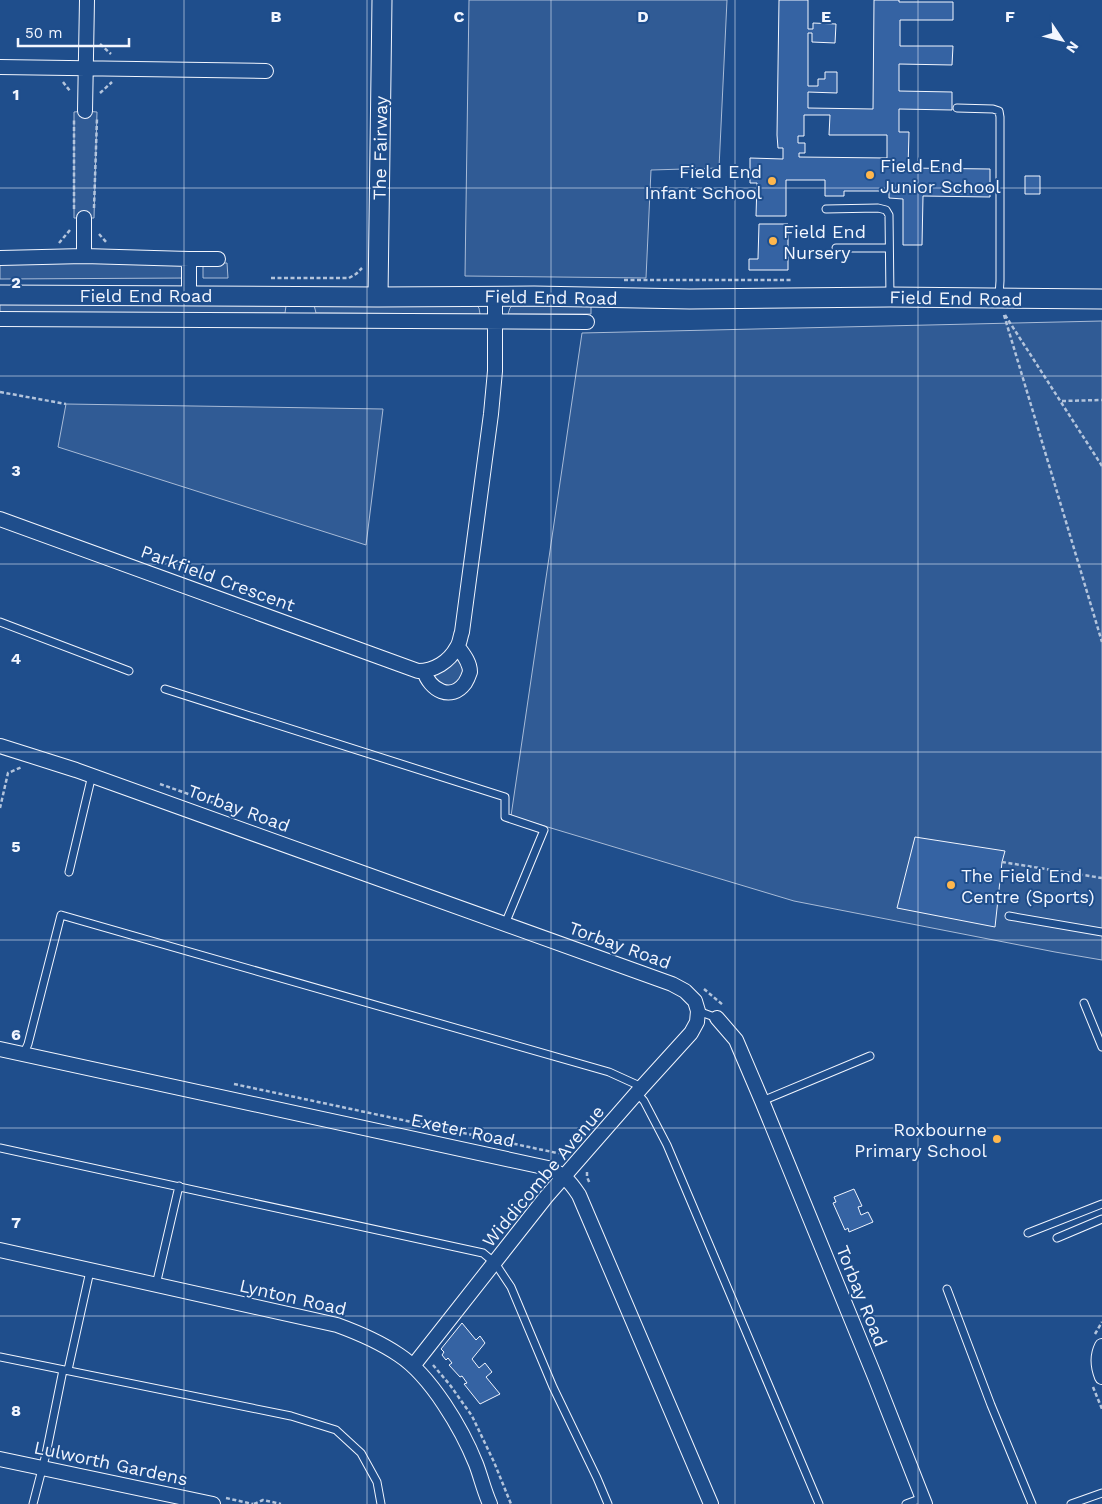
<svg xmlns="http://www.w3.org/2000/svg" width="1102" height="1504" font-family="'Work Sans',sans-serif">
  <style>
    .green { fill: #305b95; stroke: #a8bbd7 }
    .building { fill: #3563a3; stroke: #f2f6ff; fill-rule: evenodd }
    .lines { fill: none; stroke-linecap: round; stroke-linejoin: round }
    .lane-casing { stroke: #f2f6ff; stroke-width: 9 }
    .street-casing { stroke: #f2f6ff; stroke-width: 16 }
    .secondary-casing { stroke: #f2f6ff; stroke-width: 21 }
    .path { stroke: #b3c4dc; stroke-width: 2.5; stroke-dasharray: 4 2.5; stroke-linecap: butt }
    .lane { stroke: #1f4e8c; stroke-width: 7 }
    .street { stroke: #1f4e8c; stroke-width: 14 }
    .secondary { stroke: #1f4e8c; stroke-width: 19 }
    .grid { fill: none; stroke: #f2f6ff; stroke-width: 1; stroke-opacity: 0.55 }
    .poi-dot { fill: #ffb74d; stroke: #1f4e8c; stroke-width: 2 }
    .labels { text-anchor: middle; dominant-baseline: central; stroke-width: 4; stroke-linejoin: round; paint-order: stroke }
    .street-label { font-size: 18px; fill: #f2f6ff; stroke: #1f4e8c }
    .poi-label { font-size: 18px; fill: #f2f6ff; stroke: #1f4e8c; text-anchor: start }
    .grid-label { font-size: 16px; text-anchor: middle; font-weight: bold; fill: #f2f6ff; stroke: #1f4e8c; stroke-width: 4; stroke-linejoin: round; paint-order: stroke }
  </style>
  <rect width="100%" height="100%" fill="#1f4e8c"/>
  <path class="green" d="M469 0H727L719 168 651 170 646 278 465 276Z
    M85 111 97 112 94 218H74V112Z
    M0 258 189 259V278L0 279Z
    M203 263H227L228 278H203Z
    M0 304 286 306 285 313H0Z
    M314 305H476L479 308 480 314 316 313Z
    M512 306H591V314H508L510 308Z
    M1102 321V960L1055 952 794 901 511 816 582 333Z
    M66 404 383 409 366 545 58 447Z
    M459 657 465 672 458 684 442 687 431 677 447 669Z"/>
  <path class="building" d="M779 0H808V29H813V23L836 24 835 43 812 42V33H808V86H818V79H825V72H837V93L808 92V108L873 109 874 0H899V2H953V20H900V46H953L952 65 899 64V91L952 92V110L899 109V132H909L908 168 990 169V197L923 196 922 245H903V199L889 198V191H844V196H825V180H786V216H756L757 183H750V158L783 159V148H778L777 135ZM804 115H830L829 135H887V158L799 157V153H805V143H798V136H804Z
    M1025 176H1040V194H1025Z
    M759 224H788V270H749V259H758Z
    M915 837 1005 851 1002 862 995 927 897 908Z
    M854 1189 862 1206 858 1207 861 1215 868 1212 873 1222 849 1232 848 1228 845 1230 833 1203 836 1202 834 1197Z
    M462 1323 476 1340 480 1336 485 1343 472 1359 479 1368 485 1363 492 1372 486 1377 500 1394 480 1404 464 1384 467 1383 462 1376 460 1377 449 1365 452 1363 448 1358 446 1360 442 1355 444 1352 441 1349Z"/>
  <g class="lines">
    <defs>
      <path id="lane" d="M957 108 993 109 999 111 1000 117V281L999 296
        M826 209 878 208 886 210 889 215 890 297
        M836 248H888
        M0 622 129 671
        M165 689 505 797V817L544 830 505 924
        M69 872 92 775
        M1009 916 1102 932
        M1084 1003 1102 1047
        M698 1011 717 1018
        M23 1055 28 1044 61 915 609 1072 642 1087
        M637 1093 644 1101 667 1145 819 1504
        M762 1101 870 1056
        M0 1148 483 1253 495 1263 511 1287 553 1387 597 1478 608 1504
        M1028 1233 1102 1204
        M1057 1238 1102 1219
        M156 1285 179 1186
        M947 1289 991 1405 1032 1504
        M0 1357 291 1416 336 1430 361 1453 377 1482 381 1504
        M68 1370 90 1271
        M33 1504 46 1454 63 1370
        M906 1504 922 1498
        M1071 1504 1102 1493"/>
      <path id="street" d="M0 67 266 71
        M85 111 87 0
        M84 256V218
        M0 258 84 256 189 259V296
        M189 259H218
        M0 319 587 322
        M0 519 418 671C434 671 449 662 457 647 460 643 460 637 462 632L491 414 495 371V296
        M424 671C430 690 451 702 465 683 467 680 469 675 470 672 470 662 463 654 458 647
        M0 746 76 770 672 984 685 991 695 1001 698 1011 697 1022 691 1033 642 1087 546 1197 413 1366
        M717 1018 736 1040 762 1101 875 1377 925 1504
        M0 1049 548 1168C564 1175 569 1180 579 1195L711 1504
        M0 1250 337 1325C359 1333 380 1342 399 1355 431 1376 462 1429 476 1464 481 1477 484 1491 490 1504
        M1102 1346C1097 1356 1098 1367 1102 1377
        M0 1459 213 1504"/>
      <path id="secondary" d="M0 295 378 297 534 296 690 299 890 297 1102 299
        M378 297 382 0"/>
    </defs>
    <use href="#lane" class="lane-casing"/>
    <use href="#street" class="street-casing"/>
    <use href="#secondary" class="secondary-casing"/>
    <path class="path" d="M100 44 111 54
      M63 82 70 91
      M100 93 112 82
      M94 208 97 118
      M74 209V119
      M99 234 107 243
      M59 243 70 230
      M271 278H349L356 274 362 268
      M624 280H793
      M1004 315 1102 642
      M1005 315 1102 466
      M0 392 66 404
      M1062 401 1102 400
      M160 784 214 803
      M0 808 8 773 22 767
      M1002 862 1102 878
      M704 989 723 1005
      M234 1084 557 1153H566
      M587 1172V1177L590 1184
      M1095 1334 1102 1322
      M433 1365 450 1385 472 1416 494 1462 511 1504
      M1093 1387 1102 1409
      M226 1498 253 1504
      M254 1504 263 1500 281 1504"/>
    <use href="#lane" class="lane"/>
    <use href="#street" class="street"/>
    <use href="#secondary" class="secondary"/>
  </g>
  <path class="grid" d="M184 0V1504M367 0V1504M551 0V1504M735 0V1504M918 0V1504M0 188H1102M0 376H1102M0 564H1102M0 752H1102M0 940H1102M0 1128H1102M0 1316H1102"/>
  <g class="poi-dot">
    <circle cx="870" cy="175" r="5"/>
    <circle cx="772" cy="181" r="5"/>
    <circle cx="773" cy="241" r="5"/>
    <circle cx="951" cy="885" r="5"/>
    <circle cx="997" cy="1139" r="5"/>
  </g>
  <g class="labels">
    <g class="street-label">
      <text transform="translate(380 148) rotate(-89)">The Fairway</text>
      <text x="146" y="295">Field End Road</text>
      <text transform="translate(551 297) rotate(1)">Field End Road</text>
      <text transform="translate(956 298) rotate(1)">Field End Road</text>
      <text transform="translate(218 578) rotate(20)">Parkfield Crescent</text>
      <text transform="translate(239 808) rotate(20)">Torbay Road</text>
      <text transform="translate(620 945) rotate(20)">Torbay Road</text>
      <text transform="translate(463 1130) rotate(12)">Exeter Road</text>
      <text transform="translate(543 1176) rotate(-50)">Widdicombe Avenue</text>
      <text transform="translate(862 1296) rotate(68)">Torbay Road</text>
      <text transform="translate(293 1297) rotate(13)">Lynton Road</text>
      <text transform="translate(111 1463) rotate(12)">Lulworth Gardens</text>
    </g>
    <g class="poi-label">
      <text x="880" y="165">Field End<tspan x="880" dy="21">Junior School</tspan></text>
      <text x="762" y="171" text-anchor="end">Field End<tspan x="762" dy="21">Infant School</tspan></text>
      <text x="783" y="231">Field End<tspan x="783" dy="21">Nursery</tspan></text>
      <text x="961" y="875">The Field End<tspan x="961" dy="21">Centre (Sports)</tspan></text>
      <text x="987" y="1129" text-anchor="end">Roxbourne<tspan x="987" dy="21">Primary School</tspan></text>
    </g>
  </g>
  <g class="grid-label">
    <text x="276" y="22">B</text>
    <text x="459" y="22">C</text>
    <text x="643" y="22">D</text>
    <text x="826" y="22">E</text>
    <text x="1010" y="22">F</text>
    <text x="16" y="100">1</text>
    <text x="16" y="288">2</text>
    <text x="16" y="476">3</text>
    <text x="16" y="664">4</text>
    <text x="16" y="852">5</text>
    <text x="16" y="1040">6</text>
    <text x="16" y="1228">7</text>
    <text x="16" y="1416">8</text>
  </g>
  <g transform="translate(1062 40) rotate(125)" stroke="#1f4e8c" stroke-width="4" paint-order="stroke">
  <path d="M0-4L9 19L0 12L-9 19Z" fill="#f2f6ff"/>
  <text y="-8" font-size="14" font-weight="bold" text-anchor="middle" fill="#f2f6ff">N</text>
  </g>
  <path d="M18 38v8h111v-8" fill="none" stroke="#f2f6ff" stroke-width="2.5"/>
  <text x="25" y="38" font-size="15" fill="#f2f6ff" stroke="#1f4e8c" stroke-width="4" paint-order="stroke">50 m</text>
</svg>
